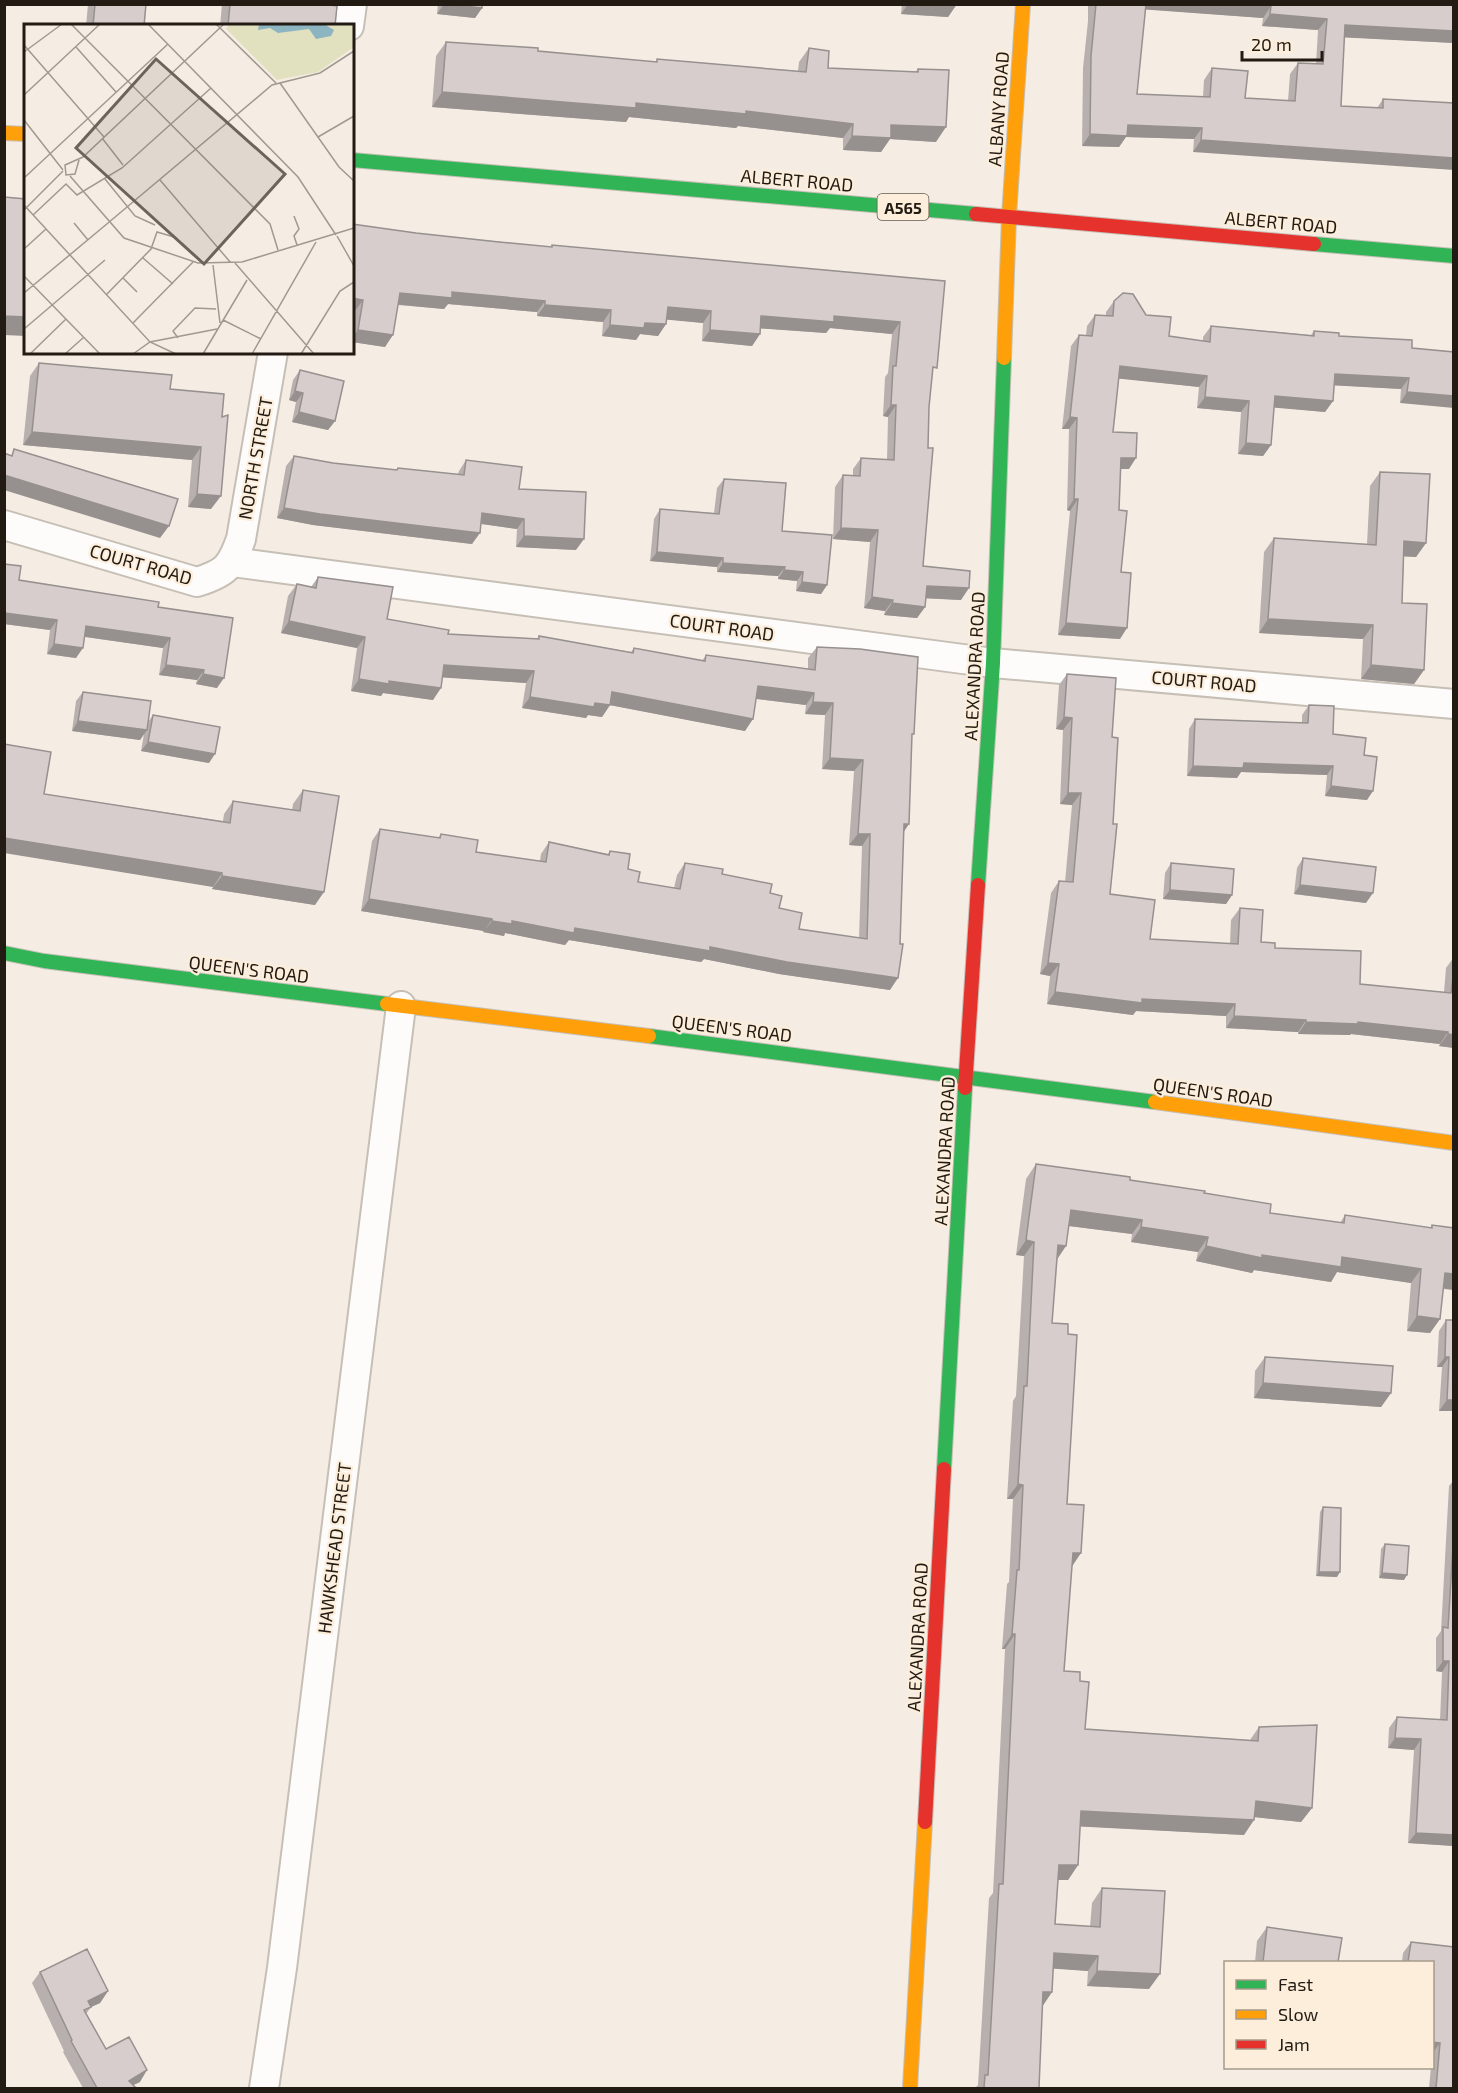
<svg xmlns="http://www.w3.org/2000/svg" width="1458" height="2093" font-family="'Exo 2',sans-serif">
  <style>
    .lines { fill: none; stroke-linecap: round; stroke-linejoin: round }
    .street-casing { stroke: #c6bfb6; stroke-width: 32 }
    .fast-casing { stroke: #c6bfb6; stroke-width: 16 }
    .slow-casing { stroke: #c6bfb6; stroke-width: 16 }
    .jam-casing { stroke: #c6bfb6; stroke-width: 16 }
    .street { stroke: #fefcfb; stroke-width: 28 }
    .fast { stroke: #30b455; stroke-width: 14 }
    .slow { stroke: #ff9f0a; stroke-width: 14 }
    .jam { stroke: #e5322d; stroke-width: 14 }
    .wall { fill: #b8b0af; fill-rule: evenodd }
    .shaded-wall { fill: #96908f }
    .building { fill: #d6cdcc; stroke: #96908f; stroke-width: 1.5 }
    .labels { text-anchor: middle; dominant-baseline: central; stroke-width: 4.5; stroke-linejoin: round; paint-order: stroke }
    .shield { fill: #fdeedb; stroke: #645a4f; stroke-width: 1.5 }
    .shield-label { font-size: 16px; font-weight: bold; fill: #221b13 }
    .street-label { font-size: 18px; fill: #221b13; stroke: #fdeedb }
    .inset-road { fill: none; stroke: #a19990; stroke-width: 1.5 }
    .view { fill: #6c645c; fill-opacity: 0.15; stroke: #6c645c; stroke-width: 3 }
    .inset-edge { fill: none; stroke: #221b13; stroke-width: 3 }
  </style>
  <rect width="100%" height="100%" fill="#f5ede3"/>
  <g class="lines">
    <defs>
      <path id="street" d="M349 26 352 4
        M4 525 197 582C226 573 231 567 241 539L273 352
        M233 562 993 663 1454 704
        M264 2088 282 1968 401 1006"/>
      <path id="fast" d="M352 160 976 214
        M1314 244 1454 256
        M978 885 993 663 1004 358
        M4 953 44 961 387 1004
        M649 1036 1155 1102
        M944 1469 965 1088"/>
      <path id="slow" d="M4 133 26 134
        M1004 358 1009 216 1023 4
        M387 1004 649 1036
        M1155 1102 1454 1143
        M910 2088 925 1822"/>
      <path id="jam" d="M976 214 1314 244
        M965 1088 978 885
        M925 1822 944 1469"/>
    </defs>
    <use href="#street" class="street-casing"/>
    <use href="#fast" class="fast-casing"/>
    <use href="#slow" class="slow-casing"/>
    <use href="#jam" class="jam-casing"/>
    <use href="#street" class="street"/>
    <use href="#fast" class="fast"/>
    <use href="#slow" class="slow"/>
    <use href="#jam" class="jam"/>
  </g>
  <path class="wall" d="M88 4H146L144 26H86Z
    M222 4H324L335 26H220Z
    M438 4H482V8L475 18 437 14Z
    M902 4H957L948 17 901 14Z
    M1088 4H1454V43L1344 37 1341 106 1377 108 1383 99 1454 103 1193 152 1194 139 1126 137 1119 147 1082 146 1083 68 1088 21ZM1145 9 1263 18 1262 26 1318 30 1316 64 1298 63 1290 74 1288 101 1245 98 1212 68 1204 80 1203 97 1137 94Z
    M446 42 538 51 656 62 657 59 798 71 799 62 809 48 828 68 915 72 918 69 936 142 890 139 881 152 843 150V138L738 126 736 128 629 117 626 122 432 107 436 56Z
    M352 224 416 233 551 247 552 245 945 281 932 374 929 407 923 566 961 600 926 598 925 607 917 618 884 615 885 611 864 608 870 542 833 539 835 487 843 475 853 476V469L861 458 887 460 888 417 883 416 885 377 888 373 892 334 830 328 826 333 760 328V334L752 346 702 341 703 323 666 319V324L658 336 640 334 636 340 602 336 603 322 537 316V312L448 304 444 309 398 305 385 347 352 342V325L355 311H352Z
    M1114 301 1146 315 1169 336 1203 341V337L1211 326 1311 335 1314 331 1339 336 1412 348 1454 352 1400 403 1401 389 1334 385 1333 401 1325 412 1274 407 1271 445 1263 456 1238 454 1241 412 1197 408 1199 387 1119 378 1113 432 1129 469H1120L1119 510 1121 572 1120 639 1058 635 1070 511 1067 510 1069 429H1062L1071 346 1079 335H1086L1087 326 1095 315 1106 316V312Z
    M39 363 170 389 224 394 211 509 188 507 192 460 23 445 30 376Z
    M300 370 335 421 328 430 292 422 296 402 289 400 293 380Z
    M294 456 333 463 396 470 398 468 458 474 459 471 466 460 519 489 576 550 516 547 517 529 481 524 472 544 313 525 277 518 286 466Z
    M1380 472 1426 543 1416 557 1404 556 1402 603 1424 670 1414 684 1361 679 1363 639 1259 633 1264 552 1274 538 1367 544 1370 486Z
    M724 479 782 531 827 585 821 594 796 591 797 581 778 579V576L717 572V567L650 561 654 519 660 509 714 513 717 488Z
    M4 564 19 580 158 607 217 688 196 684 197 680 159 675 163 648 85 637 76 658 47 654 50 630 4 624Z
    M318 577 387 619 448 634 537 639 539 636 631 652 634 648 702 661 706 655 808 669V658L817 647 912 737 890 990 779 974 704 959 701 962 569 940 565 945 505 933 504 936 483 932 484 931 361 911 372 841 380 829 438 838 441 834 476 852 540 861 541 854 549 842 608 854 610 851 638 882 674 888 677 875 685 863 722 874 770 893 779 908 799 929 859 938 862 846 849 845 854 771 822 769 825 715 805 714 806 705 756 699 745 731 610 705 602 717 588 715 586 718 522 708 526 683 442 677 433 700 383 693 381 696 351 691 357 648 281 633 288 596 297 584 311 587Z
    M1067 674 1112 737 1110 894 1150 939 1230 944 1231 920 1240 908 1261 942 1360 984 1444 992 1446 968 1454 957V1048L1439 1046 1440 1044 1351 1034 1350 1035 1298 1034V1032L1226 1028V1016L1136 1011 1133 1015 1047 1004 1050 976 1040 974 1051 893 1059 881 1065 882 1072 805 1060 804 1063 730 1056 729 1059 685Z
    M83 692 148 722 153 715 209 763 141 751 144 734 140 740 72 731 76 701Z
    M1309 705 1333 734 1364 755 1367 800 1325 796 1327 775 1241 772 1237 778 1187 776 1189 729 1195 719 1302 723V715Z
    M303 790 315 905 212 889 213 887 44 794 223 821 224 814 233 801 292 810 293 804Z
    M1303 858 1366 903 1294 894 1297 868Z
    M1171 863 1232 895 1226 904 1163 899 1165 873Z
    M1036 1164 1204 1193 1270 1213 1340 1223 1345 1215 1430 1228 1432 1225 1454 1228V1290L1443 1289 1440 1319 1430 1333 1407 1331 1411 1283 1337 1272 1331 1282 1254 1270 1252 1273 1196 1261 1198 1252 1131 1242 1132 1234 1069 1226 1057 1259 1052 1323 1072 1566 1064 1671 1080 1681 1085 1729 1250 1740 1259 1727 1312 1808 1301 1822 1254 1817 1244 1835 1080 1826 1078 1865 1068 1880H1058L1055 1924 1090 1927 1092 1903 1102 1888 1149 1989 1087 1986 1088 1971 1053 1968 1052 1992 1042 2006 1039 2088H975L978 2085 989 1898 993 1893 1005 1649H1002L1007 1584 1009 1582 1013 1499H1007L1013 1401 1016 1396 1024 1256 1016 1255 1026 1179Z
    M1446 1320H1454V1411H1439L1442 1367H1437L1439 1331Z
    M1265 1357 1391 1393 1381 1407 1254 1398 1255 1371Z
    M1454 1480V1846L1408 1843 1414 1750 1388 1748 1389 1728 1397 1717 1440 1720 1442 1672 1436 1671V1638L1441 1631 1449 1486Z
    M1323 1507 1337 1577 1316 1576 1320 1512Z
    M1385 1544 1404 1580 1379 1578 1381 1549Z
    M1267 1927 1338 1962H1255L1257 1941Z
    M1411 1942 1454 1947V2088H1429L1431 2067H1432V1962H1402L1403 1953Z
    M40 1972 108 1991 100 2003 91 2007 86 2014 106 2049 140 2082 133 2085 136 2088H83L63 2052 64 2051 32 1983Z"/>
  <path class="shaded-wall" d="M444 4 482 8 475 18 437 14Z
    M908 4H957L948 17 901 14Z
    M1141 4H1248L1271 6 1263 18 1138 9Z
    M1270 14 1327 19 1318 30 1262 26Z
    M1345 25 1454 31V43L1336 37Z
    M442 92 636 103 746 111 853 124 843 138 738 126 736 128 629 117 626 122 432 107Z
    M891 125 946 127 936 142 890 139 881 152 843 150 852 136Z
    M1128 125 1202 128 1194 139 1126 137 1119 147 1082 146 1090 134Z
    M1201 140 1454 158V170L1193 152Z
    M452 292 545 301 537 312 448 304 444 309 392 304 400 293Z
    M352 298 363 300 355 311H352Z
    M545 305 611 310 603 322 537 316Z
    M668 307 711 311 703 323 660 319Z
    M4 316 26 317V336L4 335Z
    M761 316H834L900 322 892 334 830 328 826 333 753 328Z
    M645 323 666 324 658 336 640 334 636 340 602 336 610 325Z
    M358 330 393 335 385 347 352 342V338Z
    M710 330 760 334 752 346 702 341Z
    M1120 366 1207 376 1199 387 1113 378Z
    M1335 374 1409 378 1401 389 1327 385Z
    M295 391 303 393 296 402 289 400Z
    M1407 392 1454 396V408L1400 403Z
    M1275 396 1333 401 1325 412 1267 407Z
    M1205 397 1249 401 1241 412 1197 408Z
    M891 405H896L888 417 883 416Z
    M299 412 335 421 328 430 292 422Z
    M1070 417 1077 418 1069 429H1062Z
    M32 432 201 447 192 460 23 445Z
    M1246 443 1271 445 1263 456 1238 454Z
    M1121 458H1136L1129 469H1113Z
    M4 475 169 526 160 538 4 490Z
    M197 494 221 496 211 509 188 507Z
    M1074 499H1078L1070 511 1067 510Z
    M284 508 480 533 472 544 313 525 277 518Z
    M482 513 524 519 517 529 475 523Z
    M841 528 878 530 870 542 833 539Z
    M524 536 584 539 576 550 516 547Z
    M1404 541 1426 543 1416 557 1394 556Z
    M657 552 723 558 717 567 650 561Z
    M723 563 785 567 778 576 717 572Z
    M784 570 803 572 797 581 778 579Z
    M802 582 827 585 821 594 796 591Z
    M927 586 969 588 961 600 919 598Z
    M872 597 893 600 885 611 864 608Z
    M892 603 925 607 917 618 884 615Z
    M5 613 57 620 50 630 4 624Z
    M1268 619 1373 625 1363 639 1259 633Z
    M289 621 365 637 357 648 281 633Z
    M1066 623 1127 628 1120 639 1058 635Z
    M86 626 170 638 163 648 79 636Z
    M54 644 83 648 76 658 47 654Z
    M166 665 204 670 197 680 159 675Z
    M444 665 534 671 526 683 436 677Z
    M1371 665 1424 670 1414 684 1361 679Z
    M203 674 224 678 217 688 196 684Z
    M359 679 389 681 441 688 433 700 383 693 381 696 351 691Z
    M758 686 814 693 806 705 750 698Z
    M612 692 753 719 745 731 604 704Z
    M530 697 595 703 610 705 602 717 588 715 586 718 522 708Z
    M813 702 833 703 825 715 805 714Z
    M1064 717 1072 718 1063 730 1056 729Z
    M78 721 147 730 140 740 72 731Z
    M148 742 215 754 209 763 141 751Z
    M830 758 863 760 854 771 822 769Z
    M1244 763 1333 766 1327 775 1241 772 1237 778 1187 776 1193 766Z
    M1331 786 1373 791 1367 800 1325 796Z
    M1068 793H1081L1072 805 1060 804Z
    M904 824H909L901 836Z
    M858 834H870L862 846 849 845Z
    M4 838 222 873 213 887 4 853Z
    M222 876 324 892 315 905 212 889Z
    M1300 885 1373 893 1366 903 1294 894Z
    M1170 890 1232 895 1226 904 1163 899Z
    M369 899 492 919 484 931 361 911Z
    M492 921H512L575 928 710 947 898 978 890 990 779 974 704 959 701 962 569 940 565 945 505 933 504 936 483 932Z
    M1048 963 1059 964 1050 976 1040 974Z
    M1055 992 1142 999 1235 1004 1226 1016 1136 1011 1133 1015 1047 1004Z
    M1234 1016 1306 1020 1298 1032 1226 1028Z
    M1306 1022H1358L1448 1032 1440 1044 1351 1034 1350 1035 1298 1034Z
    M1448 1034 1454 1035V1048L1439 1046Z
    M1071 1210 1142 1220 1132 1234 1061 1225Z
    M1141 1227 1208 1237 1198 1252 1131 1242Z
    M1026 1240 1034 1242 1024 1256 1016 1255Z
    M1058 1245 1066 1246 1056 1261Z
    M1206 1246 1262 1255 1342 1257 1421 1269 1411 1283 1337 1272 1331 1282 1254 1270 1252 1273 1196 1261Z
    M1445 1273 1454 1274V1290L1435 1287Z
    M1417 1316 1440 1319 1430 1333 1407 1331Z
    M1445 1357H1449L1442 1367H1437Z
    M1263 1383 1391 1393 1381 1407 1254 1398Z
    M1447 1400H1454V1411H1439Z
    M1018 1484 1023 1485 1013 1499H1007Z
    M1073 1553H1081L1071 1568Z
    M1319 1572H1340L1337 1577 1316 1576Z
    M1382 1573 1407 1575 1404 1580 1379 1578Z
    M1012 1634H1015L1005 1649H1002Z
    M1443 1661H1449L1442 1672 1436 1671Z
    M1395 1738 1421 1739 1414 1750 1388 1748Z
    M1256 1801 1312 1808 1301 1822 1245 1816Z
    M1081 1811 1254 1820 1244 1835 1070 1826Z
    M1416 1833 1454 1835V1846L1408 1843Z
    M1059 1865H1078L1068 1880H1049Z
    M1054 1953 1098 1956 1088 1971 1044 1968Z
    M1097 1971 1160 1974 1149 1989 1087 1986Z
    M108 1991 100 2003 80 2012 88 2001Z
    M1043 1992H1052L1042 2007Z
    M1432 2042 1440 2043 1432 2054Z
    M147 2070 140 2082 127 2088 129 2081Z"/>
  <path class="building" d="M95 4H146L144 26H93Z
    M230 4H324L337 6 335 26H228Z
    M446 4H482V8Z
    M1096 4H1146L1137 94 1210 97 1212 68 1248 71 1245 98 1295 101 1298 63 1323 64 1327 19 1270 14 1271 6 1248 4H1454V31L1345 25 1341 106 1383 108V99L1454 103V158L1201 140 1202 128 1128 125 1127 136 1090 134 1091 56Z
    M446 42 538 48V51L657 62V59L806 72 809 48 829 51 828 68 918 72V69L949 70 946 127 891 125V138L852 136 853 124 746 111V114L636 103V108L442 92Z
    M4 197 26 199V317L4 316Z
    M352 224 416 233 499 242 552 247V245L945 281 937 368 933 367 929 407 928 448H933L923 566 970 571 969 588 927 586 925 607 892 603 893 600 872 597 878 530 841 528 843 475 860 476 861 458 894 460 896 405H891L893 366H896L900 322 834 316V322L761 316 760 334 710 330 711 311 668 307 666 324 645 323 644 328 610 325 611 310 545 305V301L452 292V298L400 293 393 335 358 330 363 300 352 298Z
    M1123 293 1133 294 1146 315 1171 317 1169 336 1210 342 1211 326 1314 336V331L1339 333V336L1412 340V348L1454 352V396L1407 392 1409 378 1335 374 1333 401 1275 396 1271 445 1246 443 1249 401 1205 397 1207 376 1120 366 1113 432 1137 433 1136 458H1121L1119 510 1127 511 1121 572 1131 573 1127 628 1066 623 1078 499H1074L1077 418 1070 417 1079 335 1092 336 1095 315 1113 316 1114 301Z
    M39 363 172 375 170 389 224 394 222 417 228 415 221 496 197 494 201 447 32 432Z
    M300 370 344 381 335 421 299 412 303 393 295 391Z
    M14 449 178 499 169 526 4 475V453L12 456Z
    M294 456 333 463 397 470 398 468 464 475 466 460 522 467 519 489 586 492 584 539 524 536V519L482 513 480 533 320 514 284 508Z
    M1380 472 1430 474 1426 543 1404 541 1402 603 1427 604 1424 670 1371 665 1373 625 1268 619 1274 538 1376 545Z
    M724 479 786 483 782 531 832 535 827 585 802 582 803 572 784 570 785 567 723 563V558L657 552 660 509 719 514Z
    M4 564 21 566 19 580 159 602 158 607 233 618 224 678 203 674 204 670 166 665 170 638 86 626 83 648 54 644 57 620 5 613 4 614Z
    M318 577 393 587 387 619 449 630 448 634 539 639V636L633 653 634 648 705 661 706 655 815 670 817 647 860 649 918 657 914 734H912L909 824H904L900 944H903L898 978 787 962 710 947V951L575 928 574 933 512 921V924L492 921V919L369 899 380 829 440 838 441 834 478 840 476 852 546 862 549 842 609 855 610 851 630 854 628 869 640 872 638 882 680 889 685 863 723 869 722 874 772 884 770 893 782 896 779 908 802 913 799 929 867 939 870 834H858L863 760 830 758 833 703 813 702 814 693 758 686 753 719 612 692 610 705 595 703 594 707 530 697 534 671 444 665 441 688 389 681V684L359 679 365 637 289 621 297 584 316 588Z
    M1067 674 1116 678 1112 737 1118 738 1113 824H1117L1110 894 1155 900 1150 939 1238 944 1240 908 1263 910 1261 942 1275 943V948L1361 951 1360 984 1451 993 1454 969V1035L1448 1034V1032L1358 1022V1024L1306 1022V1020L1234 1016 1235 1004 1142 999V1003L1055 992 1059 964 1048 963 1059 881 1073 882 1081 793H1068L1072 718 1064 717Z
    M83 692 151 701 147 730 78 721Z
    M1309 705 1334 706 1333 734 1366 738 1364 755 1377 757 1373 791 1331 786 1333 766 1244 763 1243 768 1193 766 1195 719 1308 723Z
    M153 715 220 727 215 754 148 742Z
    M4 744 51 752 44 794 230 823 233 801 300 811 303 790 339 796 324 892 222 876V873L4 838Z
    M1303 858 1376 867 1373 893 1300 885Z
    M1171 863 1234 869 1232 895 1170 890Z
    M1036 1164 1130 1177V1180L1205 1191 1204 1193 1271 1204 1270 1213 1344 1223 1345 1215 1432 1228V1225L1454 1228V1274L1445 1273 1440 1319 1417 1316 1421 1269 1342 1257 1341 1267 1262 1255V1258L1206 1246 1208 1237 1141 1227 1142 1220 1071 1210 1066 1246 1058 1245 1052 1323 1068 1324V1334L1077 1335 1067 1504 1084 1505 1081 1553H1073L1064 1671 1080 1672V1681L1089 1682 1085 1729 1258 1741 1259 1727 1317 1725 1312 1808 1256 1801 1254 1820 1081 1811 1078 1865H1059L1055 1924 1100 1927 1102 1888 1165 1891 1160 1974 1097 1971 1098 1956 1054 1953 1052 1992H1043L1039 2088H984L985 2075H988L999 1884H1003L1015 1634H1012L1017 1570H1019L1023 1485 1018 1484 1024 1386H1027L1034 1242 1026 1240Z
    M1446 1320H1454V1400H1447L1449 1357H1445Z
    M1265 1357 1393 1366 1391 1393 1263 1383Z
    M1323 1507 1341 1508 1340 1572H1319Z
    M1454 1530V1835L1416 1833 1421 1739 1395 1738 1397 1717 1447 1720 1449 1661H1443V1627L1448 1628Z
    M1385 1544 1409 1546 1407 1575 1382 1573Z
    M1267 1927 1342 1938 1338 1962H1263Z
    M1411 1942 1454 1947V2088H1436L1440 2043 1432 2042V1962H1408Z
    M87 1949 108 1991 88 2001 91 2007 84 2010 106 2049 129 2037 147 2070 129 2081 136 2088H97L71 2041 72 2040 40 1972Z"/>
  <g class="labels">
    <rect class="shield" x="877.5" y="194" width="51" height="26" rx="4.5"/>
    <g class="shield-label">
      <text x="903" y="207">A565</text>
    </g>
    <g class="street-label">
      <text transform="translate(998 109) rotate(-86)">ALBANY ROAD</text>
      <text transform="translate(797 180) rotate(5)">ALBERT ROAD</text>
      <text transform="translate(1281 222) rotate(5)">ALBERT ROAD</text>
      <text transform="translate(255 458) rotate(-80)">NORTH STREET</text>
      <text transform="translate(141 564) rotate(16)">COURT ROAD</text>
      <text transform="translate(722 627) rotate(8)">COURT ROAD</text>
      <text transform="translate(974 666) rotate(-87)">ALEXANDRA ROAD</text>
      <text transform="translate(1204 681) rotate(5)">COURT ROAD</text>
      <text transform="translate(249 969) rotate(7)">QUEEN'S ROAD</text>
      <text transform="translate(732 1028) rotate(7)">QUEEN'S ROAD</text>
      <text transform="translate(1213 1092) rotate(8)">QUEEN'S ROAD</text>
      <text transform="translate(944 1151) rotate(-87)">ALEXANDRA ROAD</text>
      <text transform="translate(334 1548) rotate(-83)">HAWKSHEAD STREET</text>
      <text transform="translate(917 1637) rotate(-87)">ALEXANDRA ROAD</text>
    </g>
  </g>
  <g transform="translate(24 24)">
    <rect width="330" height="330" fill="#f5ede3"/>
    <path d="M205 0H330V23L294 48 253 56 202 5Z" fill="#e1e1c0"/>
    <path d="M235 0H300L310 6 307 12 292 15 285 5 254 9 246 4 234 6Z" fill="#8cb5c1"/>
    <path class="inset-road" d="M47 0 246 200 254 226M124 0 274 153 312 211M192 0 252 59M0 21 80 113M52 23 92 68M0 28 38 0M256 59 315 143 330 157M0 71 76 0M0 96 39 146M294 113 330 92M78 114 99 141M55 136 51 150 42 151 41 141 59 133 200 0M46 152 100 214 174 239 218 238 330 204M0 154 144 20M81 155 111 192 131 201M136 156 207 239M0 181 126 318 152 330M0 186 39 147M9 191 42 160 53 171 98 144 187 64M270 192 275 205 270 212 273 221M50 199 64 216M84 199 248 61 296 49 330 27M313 212 330 242M0 225 22 205M119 234 149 260M211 239 290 330M189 241 196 299M0 252 76 330M99 254 113 268M0 269 84 199M83 270 127 225 133 208 150 213M199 296 237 315M109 299 169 238M0 305 81 236M154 314 149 307 171 284 192 285M6 330 42 295M41 330 60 313M109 330 126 318 193 305M179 330 223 256M228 330 292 218M277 330 316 267 330 258"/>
    <path class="view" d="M132 35 261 150 180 240 52 124Z"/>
    <rect width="330" height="330" class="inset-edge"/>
  </g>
  <rect width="1458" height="2093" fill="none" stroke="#221b13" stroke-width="12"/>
  <rect x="1224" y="1961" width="210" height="108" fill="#fdeedb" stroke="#a59a8b" stroke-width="1.5"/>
  <rect x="1236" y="1980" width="30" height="9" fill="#30b455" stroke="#a59a8b" stroke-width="1.5"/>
  <text x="1278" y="1991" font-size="18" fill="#221b13">Fast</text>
  <rect x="1236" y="2010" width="30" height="9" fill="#ff9f0a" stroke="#a59a8b" stroke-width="1.5"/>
  <text x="1278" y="2021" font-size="18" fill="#221b13">Slow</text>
  <rect x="1236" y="2040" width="30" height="9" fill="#e5322d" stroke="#a59a8b" stroke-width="1.5"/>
  <text x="1278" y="2051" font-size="18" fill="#221b13">Jam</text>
  <path d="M1242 51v9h80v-9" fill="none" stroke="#221b13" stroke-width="3"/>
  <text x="1251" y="51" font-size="18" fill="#221b13" stroke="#fdeedb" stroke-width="4.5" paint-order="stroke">20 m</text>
</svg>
